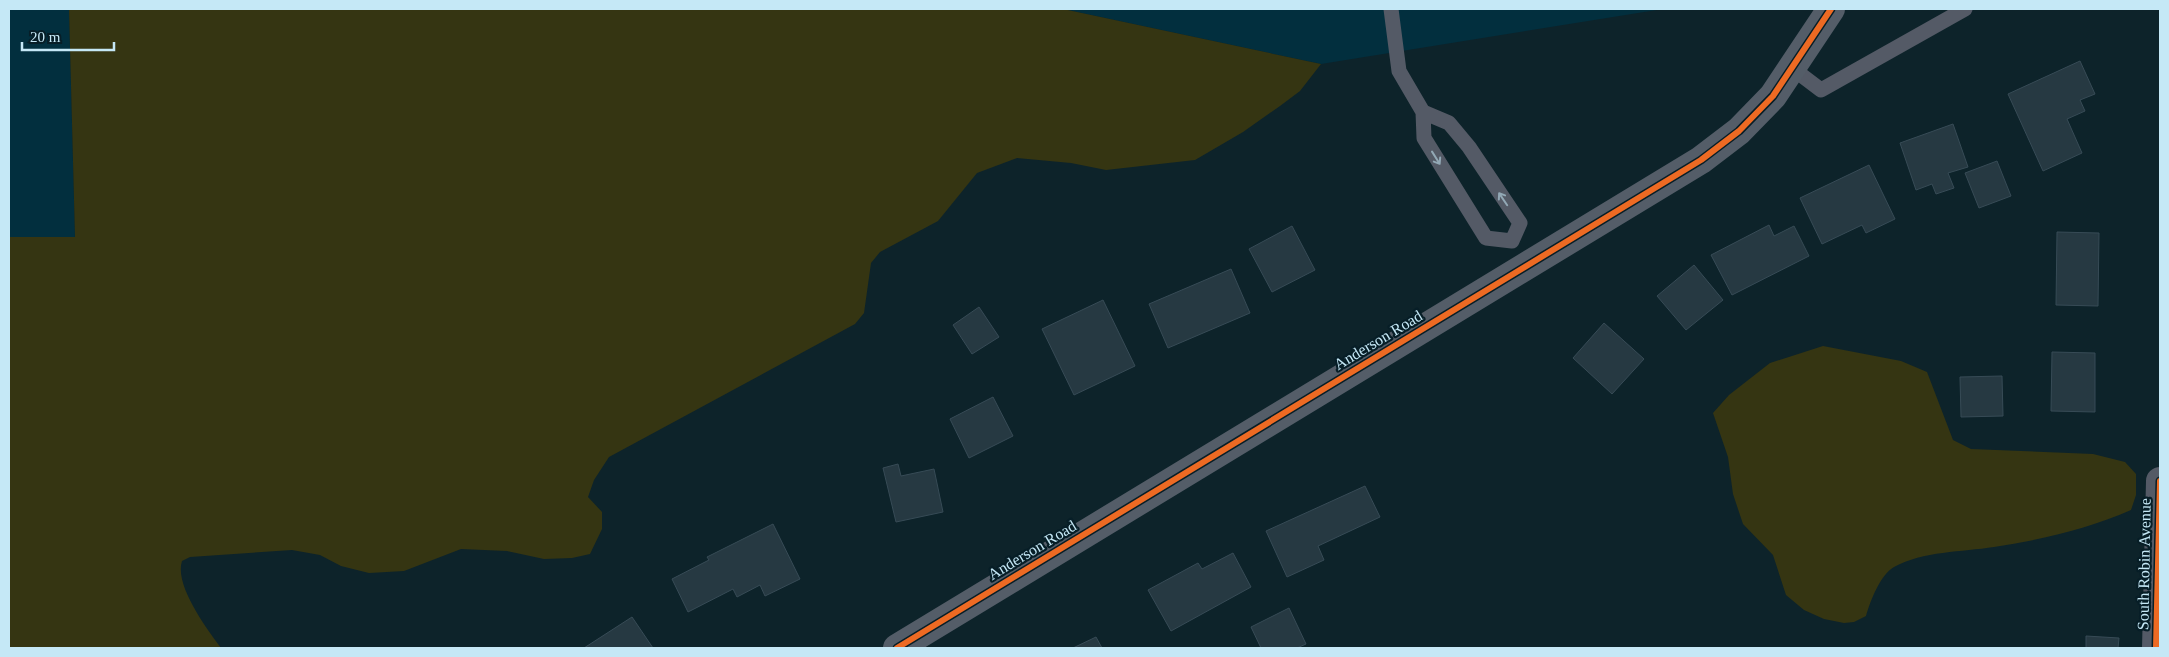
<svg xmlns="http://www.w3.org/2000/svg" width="2169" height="657" font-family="Georgia,serif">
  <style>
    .built { fill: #022f3e }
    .green { fill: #353512 }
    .building { fill: #263942; stroke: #374b56 }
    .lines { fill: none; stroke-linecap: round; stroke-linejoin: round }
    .lane { stroke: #545a66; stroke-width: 15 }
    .street { stroke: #545a66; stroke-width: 28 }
    .secondary { stroke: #545d68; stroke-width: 28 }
    .cycleway-casing { stroke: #071e27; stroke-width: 9 }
    .cycleway { stroke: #ed6a23; stroke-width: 6 }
    .oneway { stroke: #92a8b5 }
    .labels { text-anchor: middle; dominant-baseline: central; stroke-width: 4.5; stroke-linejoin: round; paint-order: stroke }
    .street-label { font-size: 16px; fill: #c5e8f6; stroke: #071e27 }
  </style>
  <rect width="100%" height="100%" fill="#0d232a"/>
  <path class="built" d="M9 9H69L75 237H9Z
    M1063 9H1663L1321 64Z"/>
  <path class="green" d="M69 9H1063L1321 64 1300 91 1280 106 1243 132 1195 160 1106 170 1071 163 1017 158 977 173 938 221 880 252 871 263 864 313 855 324 609 457 594 480 588 497 602 512V529L590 554 572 558 544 559 507 551 461 549 404 571 369 573 341 566 320 555 292 550 190 557 182 561C174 585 207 629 221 648H9V237H75Z
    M1823 346 1901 361 1927 372 1953 440 1971 449 2093 454 2125 462 2136 474V495L2131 510C2088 529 2040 540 1994 547 1962 552 1923 551 1894 567 1880 575 1870 602 1866 616L1854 622 1844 623 1824 619 1804 610 1786 595 1773 555 1743 524 1733 494 1728 457 1713 413 1729 395 1770 363Z"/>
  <path class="building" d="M2080 61 2095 94 2080 100 2085 111 2067 119 2082 153 2043 171 2008 94Z
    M1953 124 1968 167 1948 173 1954 188 1936 194 1932 184 1916 190 1900 143Z
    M1997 161 2011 196 1979 208 1965 173Z
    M1869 165 1895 219 1866 233 1862 225 1822 244 1800 198Z
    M1769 225 1774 236 1794 226 1809 256 1732 295 1711 255Z
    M1292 226 1315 270 1272 292 1249 249Z
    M2057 232 2099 233 2098 306 2056 305Z
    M1694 265 1723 300 1686 330 1657 296Z
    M1231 269 1250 313 1168 348 1149 304Z
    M1103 300 1135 366 1074 395 1042 329Z
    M979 307 999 337 972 354 953 325Z
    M1604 323 1644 359 1612 394 1573 358Z
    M2052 352 2095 353V412L2051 411Z
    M2002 376 2003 416 1961 417 1960 377Z
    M993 397 1013 436 969 458 950 419Z
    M898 464 901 476 934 469 943 512 896 522 883 468Z
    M1365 486 1380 517 1318 546 1324 560 1287 577 1266 531Z
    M773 524 800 579 765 596 760 585 737 597 733 589 688 612 672 579 709 560 707 557Z
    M1233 553 1251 587 1171 631 1148 590 1198 563 1202 569Z
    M1289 608 1306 644 1297 648H1261L1251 627Z
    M632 617 653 648H584Z
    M2086 636 2119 638 2118 648H2086Z
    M1096 637 1102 648H1073Z"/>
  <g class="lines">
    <path class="lane" d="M1391 9 1399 71 1423 112 1424 138 1486 238 1512 241
      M1792 68 1821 90 1965 9
      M1423 112 1449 123 1469 147 1520 223 1512 241"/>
    <path class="street" d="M2156 648 2160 481"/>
    <path class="secondary" d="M897 648 1701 160 1739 131 1773 96 1831 9"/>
    <defs>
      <path id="cycleway" d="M897 648 1701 160 1739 131 1773 96 1831 9
        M2156 648 2160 481"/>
    </defs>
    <use href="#cycleway" class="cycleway-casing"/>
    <use href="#cycleway" class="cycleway"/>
  </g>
  <defs><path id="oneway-shaft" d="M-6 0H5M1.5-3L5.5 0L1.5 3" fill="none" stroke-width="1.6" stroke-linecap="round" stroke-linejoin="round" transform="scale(1.25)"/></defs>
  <g class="oneway">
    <use href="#oneway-shaft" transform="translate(1436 158) rotate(58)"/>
    <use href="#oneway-shaft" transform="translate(1503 199) rotate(-124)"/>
  </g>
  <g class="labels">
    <g class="street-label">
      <text transform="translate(1378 340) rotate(-31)">Anderson Road</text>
      <text transform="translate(1032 550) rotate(-31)">Anderson Road</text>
      <text transform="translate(2144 564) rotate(-89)">South Robin Avenue</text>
    </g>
  </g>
  <rect width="2169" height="657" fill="none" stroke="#c5e8f6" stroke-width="20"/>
  <path d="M22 42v8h92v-8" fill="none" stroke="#c5e8f6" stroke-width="2.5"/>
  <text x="30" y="42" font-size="15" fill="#c5e8f6" stroke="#071e27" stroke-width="4" paint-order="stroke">20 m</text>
</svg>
